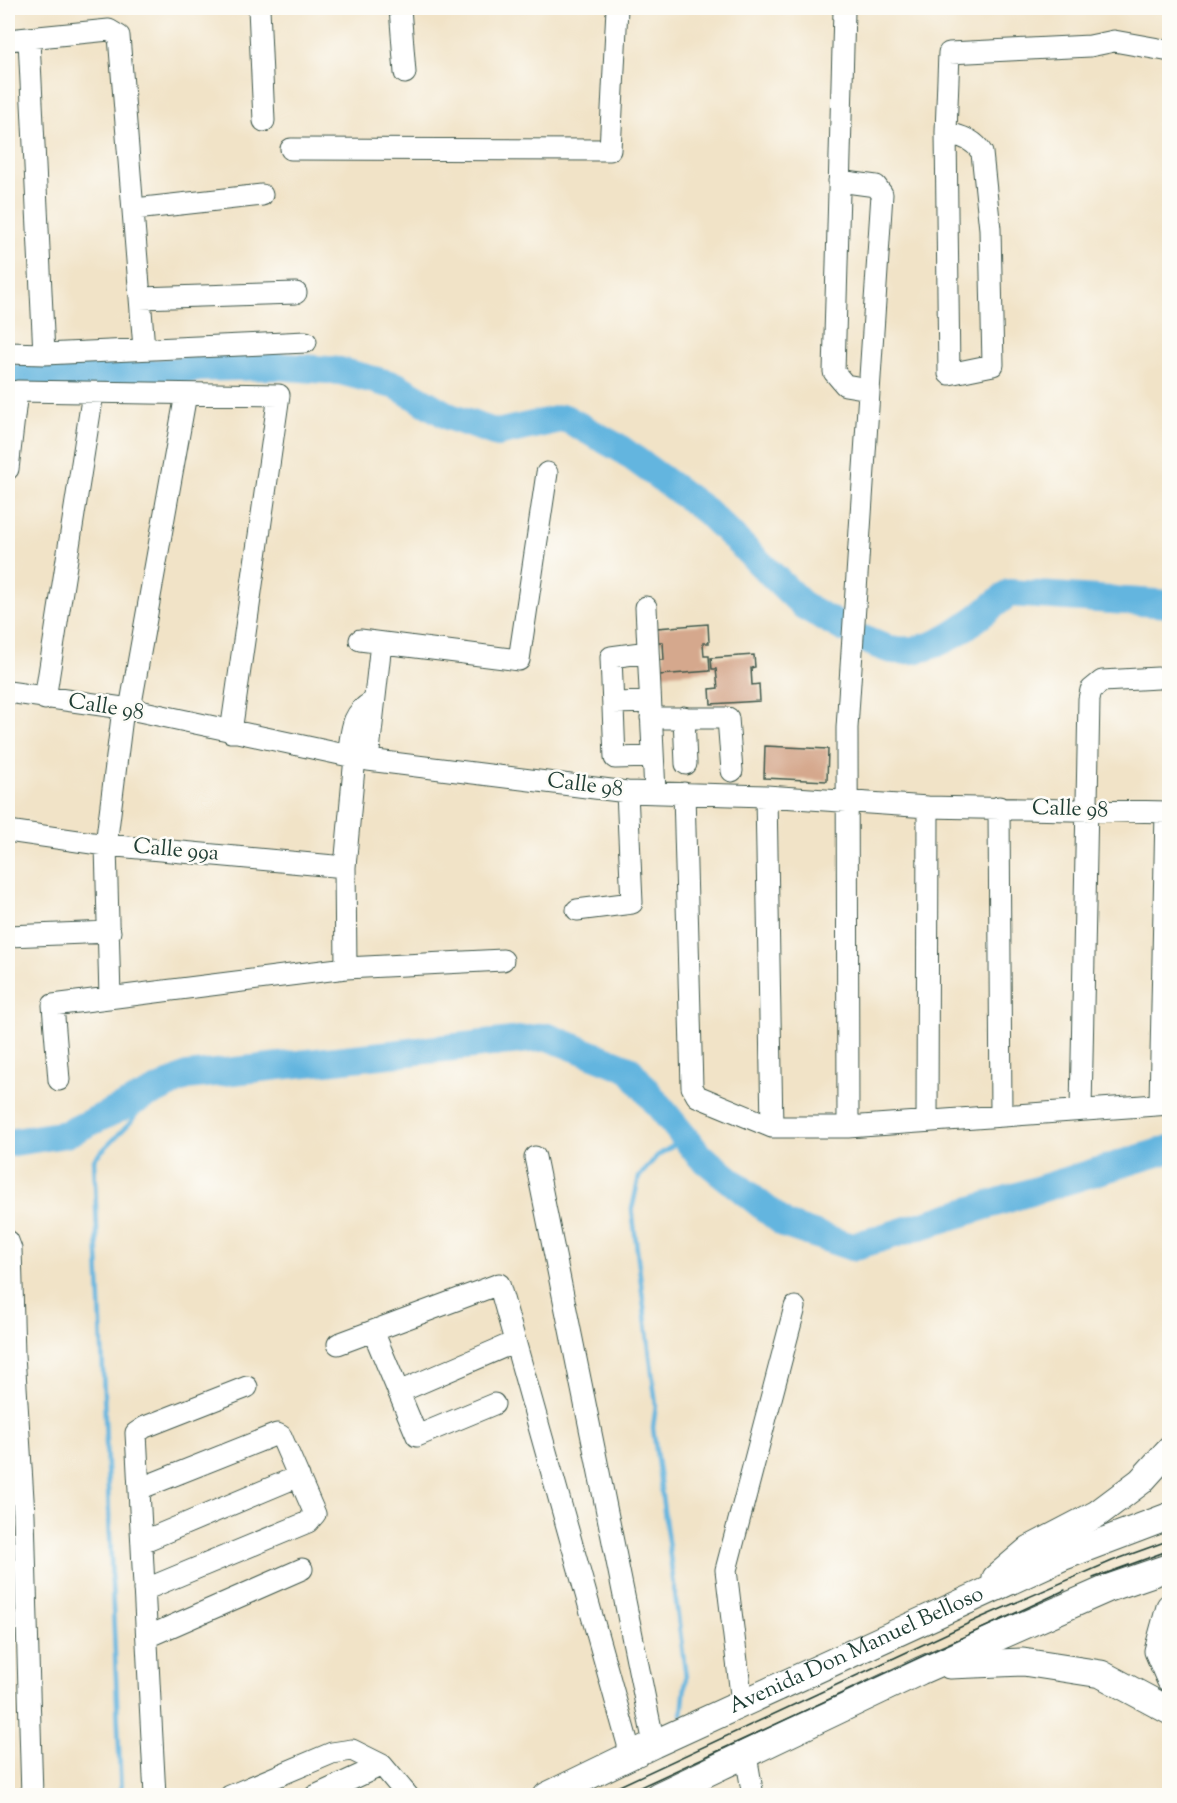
<svg xmlns="http://www.w3.org/2000/svg" width="1177" height="1803" font-family="'Sorts Mill Goudy',serif">
  <style>
    .lines { fill: none; stroke-linecap: round; stroke-linejoin: round }
    .stream { stroke: #64b5df; stroke-width: 4.5 }
    .river { stroke: #64b5df; stroke-width: 28 }
    .building { fill: #d5a88d }
    .minor-casing { stroke: #3e564a; stroke-width: 23 }
    .major-casing { stroke: #3e564a; stroke-width: 29 }
    .minor { stroke: #fff; stroke-width: 21 }
    .major { stroke: #fff; stroke-width: 27 }
    .tram { stroke: #1f3d34; stroke-width: 1.5 }
    .labels { text-anchor: middle; dominant-baseline: central; stroke-width: 5; stroke-linejoin: round; paint-order: stroke }
    .street-label { font-size: 22px; fill: #1f3d34; stroke: #fdfcf7 }
  </style>
  <rect width="100%" height="100%" fill="#fdfcf7"/>
  <filter id="ink" filterUnits="userSpaceOnUse"><feTurbulence type="fractalNoise" baseFrequency=".0167" numOctaves="2"/><feDisplacementMap in="SourceGraphic" scale="12" xChannelSelector="R" yChannelSelector="G"/><feConvolveMatrix kernelMatrix="1 2 1 2 8 2 1 2 1" color-interpolation-filters="sRGB"/></filter>
  <filter id="wash" filterUnits="userSpaceOnUse"><feTurbulence type="fractalNoise" baseFrequency=".008" numOctaves="4" result="noise"/><feDisplacementMap in="SourceGraphic" scale="24" xChannelSelector="R" yChannelSelector="G"/><feGaussianBlur stdDeviation="1.35" result="paint"/><feColorMatrix in="noise" values="0 0 0 0 0 0 0 0 0 0 0 0 0 0 0 0 0 1.4 0 .05"/><feComposite in="paint" operator="in"/></filter>
  <g filter="url(#wash)">
    <rect width="100%" height="100%" fill="#f1e3c7"/>
    <g class="lines">
      <path class="stream" d="M682 1714 686 1677 653 1428 656 1405 632 1209 639 1177 657 1156 685 1138
        M121 1796 94 1159 130 1123 152 1092"/>
      <path class="river" d="M8 378H113L199 368 276 366 340 371 397 386 450 417 497 433 565 418 621 449 706 511 804 606 843 628
        M863 639C872 642 884 649 894 650 939 656 976 618 1009 593L1170 604
        M8 1143 66 1134 187 1076 548 1037 629 1069 699 1155 786 1225 852 1247 1170 1149"/>
    </g>
    <g id="blocks">
      <path class="building" d="M708 624 709 643H703L704 656H709L710 671 659 675 658 660H664L663 642H658L657 628Z
        M754 655 755 667 751 668 752 685 759 684 760 701 711 704 710 689 718 688 716 669H712L711 658Z
        M765 746 828 749 827 781 764 778Z"/>
    </g>
  </g>
  <g filter="url(#ink)">
    <use href="#blocks" fill-opacity="0" stroke="#3e564a" stroke-width="1.5"/>
    <g class="lines">
      <defs>
        <path id="minor" d="M259 8 264 121
          M400 8 405 73
          M844 11 834 372 845 385 869 389
          M8 40 109 30 119 36 144 348
          M29 40 44 354
          M946 132C962 137 974 139 982 153L990 229 993 365 949 374 946 132 949 53 1090 46 1114 41 1170 51
          M291 149 610 150 617 8
          M839 181 876 186 882 194 847 728 848 1127
          M135 209 262 195
          M140 298 296 293
          M8 353 44 354 306 342
          M8 469 17 391 279 395 231 732
          M646 607 655 792
          M360 640 519 660 547 473
          M648 652 611 657 615 758 653 757
          M8 692 130 709 368 760 627 792 766 796 928 807 1170 812
          M45 699 93 393
          M613 703 650 702
          M130 709 186 394
          M684 717 686 764
          M651 718H728L732 771
          M348 755C352 732 350 714 372 702
          M368 760 381 643
          M684 793 692 1087 697 1096 772 1127H848L1170 1104
          M766 796 772 1127
          M999 807 1001 1116
          M8 831 106 845 345 867
          M577 910 632 903 627 792
          M8 936 110 932
          M346 968 345 867 355 757
          M110 998 106 845 123 709
          M59 1080 53 1005 346 968 503 960
          M1160 1104 1166 812
          M1081 1110 1089 699 1091 690 1102 681 1158 678
          M927 1121 928 807
          M535 1157 654 1744
          M8 1241 11 1249 14 1355 24 1515 32 1796
          M373 1331 417 1436 494 1404
          M338 1344 499 1284 631 1755
          M399 1392 515 1342
          M139 1489 277 1434 281 1436 315 1514 308 1522 144 1590
          M142 1542 299 1476
          M147 1637 302 1569
          M742 1703 726 1570 795 1307
          M746 1755 753 1796
          M155 1796 136 1433 145 1427 247 1387
          M230 1796 332 1753 352 1750 382 1765 408 1796
          M315 1796 382 1765"/>
        <g id="major">
          <path d="M996 1578 1030 1549 1097 1514 1141 1481 1170 1449"/>
          <path d="M1170 1607 1158 1651 1170 1679"/>
          <path d="M950 1665 1023 1662 1101 1674 1170 1711"/>
          <path id="s1" d="M547 1796 654 1744 1062 1557 1170 1516"/>
          <path d="M658 1796 920 1671 1109 1588 1170 1567"/>
        </g>
      </defs>
      <use href="#minor" class="minor-casing"/>
      <use href="#major" class="major-casing"/>
      <use href="#minor" class="minor"/>
      <use href="#major" class="major"/>
      <path class="tram" d="M1093 1578 1170 1550
        M598 1796 980 1618 1112 1561 1170 1540
        M621 1796 1065 1590"/>
    </g>
  </g>
  <g class="labels">
    <g class="street-label">
      <text transform="translate(106 708) rotate(9)">Calle 98</text>
      <text transform="translate(585 786) rotate(7)">Calle 98</text>
      <text transform="translate(1070 810) rotate(2)">Calle 98</text>
      <text transform="translate(176 851) rotate(5)">Calle 99a</text>
      <text stroke="none"><textPath href="#s1" startOffset="342">Avenida Don Manuel Belloso</textPath></text>
    </g>
  </g>
  <rect width="1177" height="1803" fill="none" stroke="#fdfcf7" stroke-width="30"/>
</svg>
